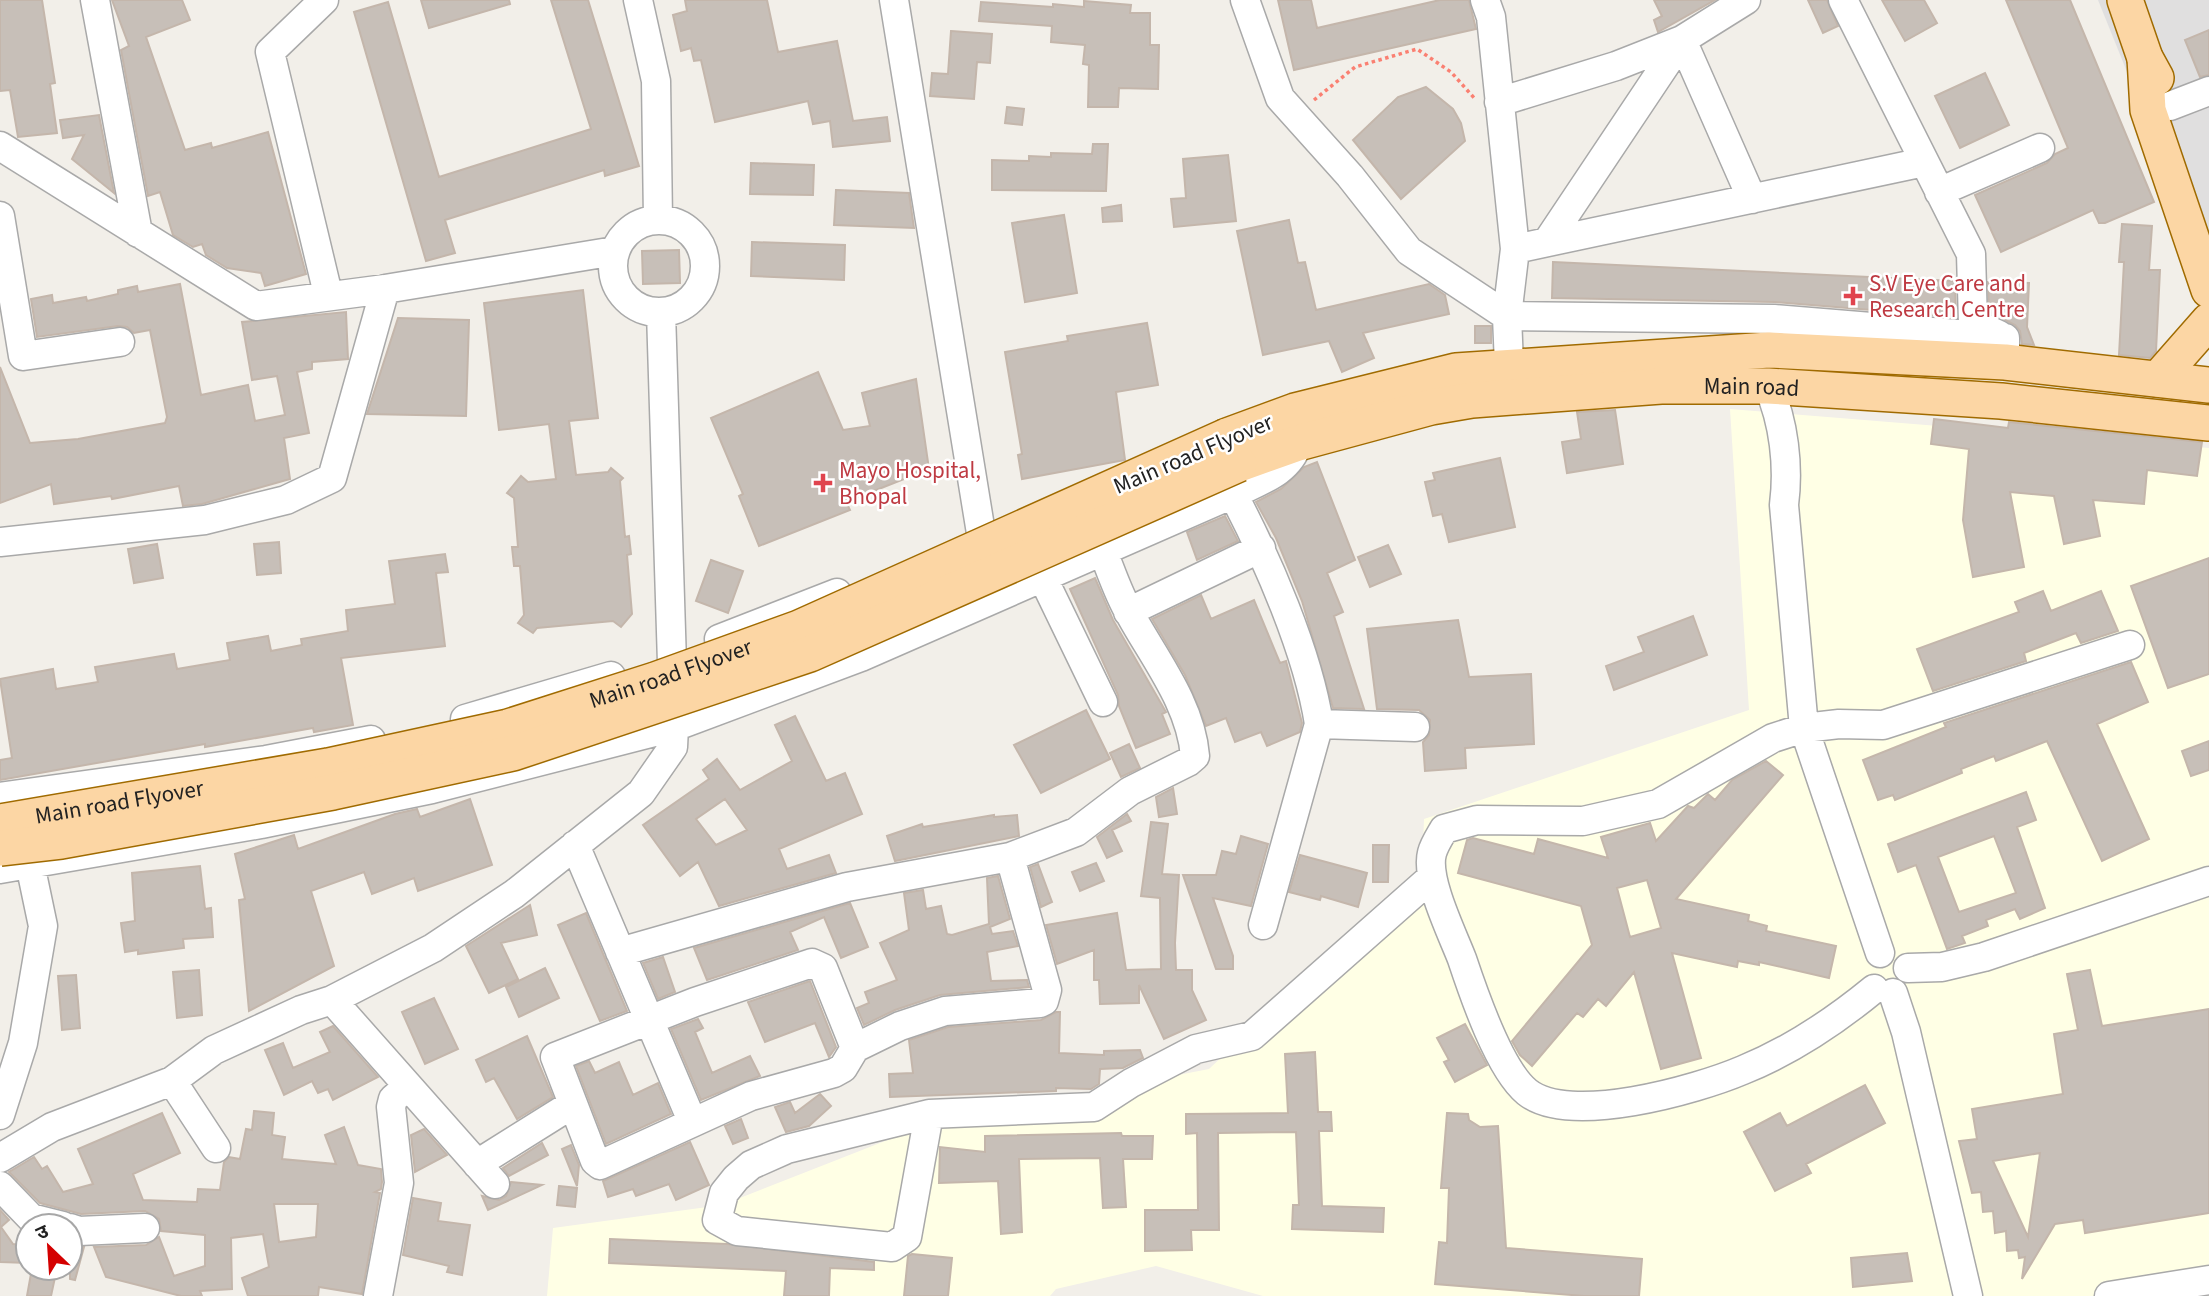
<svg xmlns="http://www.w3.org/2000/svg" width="2209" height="1296" font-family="'Source Sans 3','Noto Sans Devanagari',sans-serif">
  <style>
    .residential { fill: #e0dfdf }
    .education { fill: #ffffe5 }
    .building { fill: #c7bfb8; stroke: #c4b6ab; stroke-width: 2; fill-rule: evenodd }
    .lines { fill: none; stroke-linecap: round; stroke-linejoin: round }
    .minor-casing { stroke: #a9a9a9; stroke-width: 31 }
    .major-casing { stroke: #a06b00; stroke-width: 38 }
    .path { stroke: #fa8072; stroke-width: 3.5; stroke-dasharray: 3.5 3.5; stroke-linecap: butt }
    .minor { stroke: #fff; stroke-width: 28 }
    .major { stroke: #fcd6a4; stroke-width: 35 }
    .major-bridge-casing { stroke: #a06b00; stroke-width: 38; stroke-linecap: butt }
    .major-bridge { stroke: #fcd6a4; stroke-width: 35 }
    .health-dot { fill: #e0444e; stroke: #fff; stroke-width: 2.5 }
    .labels { text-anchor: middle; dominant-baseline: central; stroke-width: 5; stroke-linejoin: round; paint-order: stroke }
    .health-label { font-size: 23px; fill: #be3a42; stroke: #fff; text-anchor: start }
    .street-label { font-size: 23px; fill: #222; stroke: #fff }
  </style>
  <rect width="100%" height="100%" fill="#f2efe9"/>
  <path class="residential" d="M2098 0H2209V275Z"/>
  <path class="education" d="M1730 409 2209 448V1296H1263L1156 1266 1056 1289 1050 1296H547L553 1228 722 1205 931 1123 1209 1069 1422 869 1424 819 1749 710Z"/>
  <path class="building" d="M0 0H42L55 83 50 84 57 133 18 137 10 90 0 91Z
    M112 0H182L190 20 146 37 185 150 211 143 212 148 268 132 306 274 265 286 261 273 227 268 206 255 202 244 193 247 173 235 160 192 148 196 121 50 129 46Z
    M421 0H509L510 4 429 28Z
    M551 0H588L639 166 605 176 604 170 445 220 455 253 426 261 354 12 388 2 439 177 591 129Z
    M685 0H767L778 52 837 41 853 121 887 117 890 141 833 147 830 121 813 124 808 101 715 122 701 60 694 61 691 48 681 51 673 15 687 11Z
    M1278 0H1311L1317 28 1440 0H1469L1476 29 1294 70Z
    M1654 0H1715L1658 32 1654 20 1662 16Z
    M1808 0H1827L1838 26 1823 33Z
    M1882 0H1924L1937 23 1905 41Z
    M2006 0H2070L2154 202 2105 223H2099L2093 210 2001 252 1975 195 2047 163 2055 154 2068 148Z
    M1084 1 1131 5 1130 13H1150V45H1159L1158 89 1119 88 1118 107H1088L1089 65 1083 64 1085 45 1051 42 1052 26 979 21 981 2 1053 7V4L1084 7Z
    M2209 30V75L2200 77 2185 40Z
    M951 31 992 34 990 63 977 62 974 99 930 96 932 73 948 74Z
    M1985 73 2009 125 1960 148 1935 96Z
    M1426 87 1453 109 1461 123 1465 141 1401 199 1353 140 1398 97Z
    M1007 107 1024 109 1022 125 1005 123Z
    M99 115 114 193 72 159 84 135 63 138 60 120Z
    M1093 144H1108L1106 191 992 190V160L1029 161V156L1051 157V153L1092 154Z
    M1228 155 1236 221 1174 227 1171 199 1186 198 1183 159Z
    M751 163 814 165 813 195 750 194Z
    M836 190 909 193 914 228 834 225Z
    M1121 205 1122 221 1103 222 1102 208Z
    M1064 215 1077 293 1025 302 1012 223Z
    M1289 220 1298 263 1305 262 1316 310 1429 284 1445 295 1449 314 1363 333 1374 358 1342 372 1329 341 1263 355 1237 231Z
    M2122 224 2152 226 2149 270H2160L2156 351 2150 358 2119 355 2124 262H2119Z
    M752 242 845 245 844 280 751 276Z
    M679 250 680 283 643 284 642 251Z
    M1553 262 1955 281 1956 317 1775 302 1552 298Z
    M1988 282 2029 283 2027 327 2034 345 2022 344 2020 331 2015 325 1989 312Z
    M180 284 201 395 248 385 255 421 285 415 277 376 252 380 242 322 346 312 348 359 312 362V369L297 372 309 433 284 438 290 479 202 504 183 506 179 486 112 499 111 496 54 504 51 484 0 503V367L30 443 78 439 165 423 167 417 150 330 134 333 127 327 118 326 37 337 31 299 52 295 53 303 86 297 87 301 118 294V290L137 286 138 292Z
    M583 290 598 418 569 421 576 475 608 472 611 468 623 478 620 481 625 537 629 536 631 554 627 555 632 614 621 627 613 621 537 628 533 633 518 623 524 615 520 566H514L512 547H518L514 498 507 493 521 476 528 482 556 479 549 424 499 430 484 303Z
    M398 318 469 320 466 416 367 414Z
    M1147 323 1158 385 1116 392 1125 460 1022 479 1018 455 1022 454 1005 352 1068 341 1067 336Z
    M1475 326H1491V343H1475Z
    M818 372 843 430 870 426 862 393 916 379 929 469 846 502 850 510 759 546 739 496 743 494 711 418Z
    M1615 410 1623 464 1567 473 1562 442 1581 439 1577 412Z
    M1934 419 2008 428 2009 422 2202 442 2197 476 2147 470 2144 504 2093 500 2100 536 2064 544 2054 496 2010 492 2024 567 1973 577 1963 520 1969 449 1931 444Z
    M1500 458 1515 527 1449 542 1442 514 1433 516 1425 482 1435 480 1433 473Z
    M1317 462 1355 560 1327 573 1343 612 1334 616 1364 709 1333 708 1302 601 1276 538 1256 502 1281 489 1304 467Z
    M1225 516 1238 541 1197 560 1187 532Z
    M279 542 281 573 257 575 254 544Z
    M157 544 163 578 134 583 128 549Z
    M1388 545 1401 574 1370 587 1358 557Z
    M445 554 448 572 436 573 445 646 341 658 353 725 314 732 313 728 205 747V744L0 780V760L12 758 0 679 53 669 56 689 98 682 95 667 174 654 177 669 230 660 227 643 268 636 271 651 302 645 301 639 348 631 346 610 395 604 389 561Z
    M2209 558V674L2168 688 2131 586Z
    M711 560 743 571 728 613 696 601Z
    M1095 578 1113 620 1166 712 1162 714 1170 734 1136 748 1119 706 1118 695 1070 589Z
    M2043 591 2051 611 2101 591 2118 631 2081 643 2076 633 2024 653 2026 661 1933 691 1917 649 2019 612 2015 602Z
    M1201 595 1211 619 1254 600 1280 663 1286 661 1302 723 1300 732 1267 746 1261 732 1235 742 1226 718 1206 726 1185 675 1152 619Z
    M1693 616 1707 655 1614 690 1606 666 1644 652 1638 637Z
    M1458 620 1469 677 1531 674 1534 744 1465 748 1466 768 1425 771 1423 742 1429 735 1430 720 1419 710 1377 709 1367 629Z
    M2131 662 2148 702 2097 724 2149 839 2102 861 2047 741 1996 761 1994 756 1961 769 1962 773 1895 800 1893 795 1878 800 1863 760 1946 727 1944 723Z
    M1086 710 1110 759 1041 793 1014 745Z
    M795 716 826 781 845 773 862 814 779 849 787 869 829 855 836 873 719 906 698 862 680 876 643 825 709 779 703 770 717 759 740 790 792 761 775 725ZM725 799 747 830 716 845 696 819Z
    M2209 741V770L2191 776 2182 751Z
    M1129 744 1140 768 1121 777 1110 753Z
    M1766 761 1783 775 1676 899 1749 915 1748 921 1767 926 1766 931 1836 946 1829 978 1759 962V965L1738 961 1737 967 1672 953 1701 1058 1661 1069 1634 972 1606 1006 1598 999 1583 1017 1577 1013 1532 1066 1520 1055 1512 1041 1592 945 1581 906 1458 873 1467 840 1473 838 1534 854 1538 839 1608 858 1601 837 1650 823 1656 841 1688 806 1694 808 1708 794 1715 800 1732 780ZM1647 880 1661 928 1630 937 1617 888Z
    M1173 788 1177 814 1159 817 1156 797Z
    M2026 792 2036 820 2017 827 2045 908 2020 919 2015 909 1986 920 1988 926 1962 936 1965 943 1947 949 1916 865 1898 872 1888 844ZM1994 836 2016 893 1959 912 1938 857Z
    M470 799 492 865 418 891 414 878 372 894 364 872 311 891 334 966 249 1011 239 900 245 899 235 854 294 835 298 849 395 814 417 809 420 817Z
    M1127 814 1131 821 1112 830 1122 851 1107 858 1097 837Z
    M994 815V817L1017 815 1019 836 895 861 887 836 922 824 923 827Z
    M1151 822 1168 824 1162 874 1179 875 1175 943 1176 970H1192V990L1206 1020 1164 1039 1139 985V1003L1100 1004 1099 980H1094V950L1057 964 1046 925 1117 913 1126 970 1161 969 1160 898 1141 896Z
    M1241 836 1268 844 1251 906 1213 898 1233 956V969H1216L1183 875H1216L1222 851 1236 854Z
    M1373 845H1389L1388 882H1373Z
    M1300 855 1367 873 1358 907 1321 896 1320 900 1289 892Z
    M1096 863 1104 881 1080 891 1072 872Z
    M1038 864 1052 902 1041 907 1030 867Z
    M200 866 205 909 211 908 213 937 183 939 184 948 138 954V950L125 952 121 923 135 921 132 873Z
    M998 876 1010 919 990 927 992 934 1013 931 1018 946 987 952 991 981 1027 980 1029 987 940 995 895 1010 864 1025 857 1008 869 1003 865 992 897 980 880 943 909 930 904 893 923 890 926 909 941 906 947 934 952 935 989 924 987 878Z
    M850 903 868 947 841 958 824 917 790 932 798 950 707 980 694 948Z
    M530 905 537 935 501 943 518 979 489 993 466 946Z
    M586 913 627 1011 600 1021 558 925Z
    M663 957 675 992 658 999 643 963Z
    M545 968 559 998 519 1017 506 987Z
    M199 970 202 1015 177 1018 173 972Z
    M2090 970 2102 1026 2209 1009V1213L2085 1233 2083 1220 2055 1224 2022 1279 2025 1257 2019 1258 2018 1250 2007 1251 2006 1231 1995 1233 1993 1211 1983 1212 1981 1192 1972 1193 1959 1141 1977 1139 1972 1109 2063 1094 2054 1034 2078 1030 2067 974ZM2040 1153 2028 1237 1993 1161Z
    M76 975 80 1028 62 1030 58 976Z
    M810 981 836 1047 829 1057 815 1023 765 1042 748 1002Z
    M434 998 458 1049 425 1064 402 1012Z
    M1056 1012H1060L1059 1053 1104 1055V1051L1140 1050 1143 1058 1123 1068 1100 1069 1099 1084 1091 1089 1056 1088V1091L890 1097 889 1074 913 1073 909 1040 948 1027 1041 1020Z
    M698 1019 703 1028 695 1032 712 1073 750 1056 760 1076 701 1100 671 1029Z
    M1465 1024 1487 1065 1455 1082 1444 1062 1449 1060 1437 1038Z
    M333 1026 378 1077 333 1100 328 1089 318 1093 312 1081 284 1095 265 1050 283 1043 293 1068 330 1052 320 1032Z
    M527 1036 553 1097 517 1119 494 1078 486 1082 476 1060Z
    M1315 1052 1318 1112H1331L1332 1131H1319L1322 1206 1384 1208 1383 1232 1292 1229 1293 1205H1299L1296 1132 1218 1133 1219 1230H1191L1192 1250 1145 1251V1210H1198L1197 1133 1186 1134V1114L1288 1113 1285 1054Z
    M589 1061 595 1073 619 1062 633 1095 658 1083 671 1114 606 1144 576 1066Z
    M1865 1085 1885 1123 1806 1164 1811 1173 1775 1191 1744 1132 1780 1113 1787 1126Z
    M820 1094 831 1106 809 1126 786 1132 775 1107 790 1102 795 1113Z
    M254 1111 274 1113 272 1135 285 1137 282 1159 336 1164 325 1135 344 1127 358 1165 381 1169 382 1182 381 1189 375 1192 380 1193 362 1294 319 1287 318 1296H248L242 1278 269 1267 263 1234 231 1238 232 1289 200 1291 202 1296H181L106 1277 94 1247 146 1245 159 1237 174 1276 205 1266V1235L161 1231 159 1219 145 1211 81 1214 40 1203 9 1172 34 1157 42 1169 47 1166 63 1192 93 1184 78 1149 162 1113 180 1153 133 1174 143 1200 197 1202 198 1189 220 1190 224 1162 229 1157 240 1159 246 1129 252 1130ZM274 1204H318L316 1237 279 1242Z
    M1447 1113 1468 1114 1469 1120 1480 1127 1498 1126 1506 1248 1642 1259 1639 1296H1584L1435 1284 1439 1242 1447 1243 1449 1188H1441Z
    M741 1119 748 1138 733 1144 725 1126Z
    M424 1129 447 1155 415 1172 411 1135Z
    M1121 1133 1122 1136H1153L1152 1159H1123L1126 1207 1103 1208 1100 1158 1019 1159 1022 1232 1001 1234 998 1181 939 1183 940 1147 985 1152V1136Z
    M690 1142 709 1185 676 1200 669 1184 636 1196 633 1189 608 1197 603 1181Z
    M542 1143 548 1155 509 1176 503 1168Z
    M571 1145 579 1165 577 1186 562 1149Z
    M511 1182 542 1185 488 1210 482 1196 499 1200 506 1196Z
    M559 1186 577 1188 575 1207 557 1205Z
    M413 1198 441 1203 438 1221 470 1225 462 1275 447 1272 449 1266 403 1255Z
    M0 1210 9 1220 1 1227 13 1244 28 1245V1263L0 1262Z
    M610 1239 727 1244 874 1262V1270L830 1268 829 1296H784L786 1271 609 1263Z
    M70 1246 84 1247 75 1280 70 1279Z
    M1907 1253 1912 1281 1853 1287 1851 1258Z
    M912 1254 952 1258 948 1296H904L908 1256Z
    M32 1268H57L51 1296H27Z"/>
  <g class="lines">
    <defs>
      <path id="minor" d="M95 0 138 233
        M324 0 270 52 328 294
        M638 0 656 81 658 220
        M894 0 981 533
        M1245 0 1280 98 1350 176 1409 251 1507 316 1774 319 2005 338V362
        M1485 0 1491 17 1515 249 1507 316 1509 365
        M1843 0 1971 254 1973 323 1999 335
        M1499 102 1616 66 1682 40 1746 0
        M2170 106 2209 91
        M0 146 256 306 385 289 615 251
        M1939 192 2040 148
        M0 216 23 356 120 342
        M613 266a46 46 0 1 1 92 0a46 46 0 1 1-92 0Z
        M1547 242 1682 40 1752 199
        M1515 249 1924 162
        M1768 386C1784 422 1789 466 1784 505L1804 728 1880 953
        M1233 494C1267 559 1308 652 1319 724L1263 925
        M0 542 205 520 286 500 332 478 385 289
        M1042 576 1103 702
        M1128 612 1261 548
        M719 639 837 593
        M465 719 611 676
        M1319 724 1415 727
        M0 797 266 760 371 740
        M575 845 692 1121
        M0 869 261 824 432 789 674 727 861 657 1233 494C1259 481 1289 473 1298 443
        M620 952 847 887 1010 857 1076 832 1130 791 1188 762 1195 756C1191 704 1154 658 1130 614 1118 594 1111 571 1102 549
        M1908 968 1942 967 1984 957 2209 881
        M1874 989C1835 1021 1790 1051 1743 1070 1696 1090 1569 1126 1527 1092 1499 1069 1474 995 1462 959 1452 933 1425 879 1432 853 1434 845 1440 836 1444 829L1477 820 1583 821 1658 804 1773 738 1804 728 1839 724 1883 725 2130 645
        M1893 993 1906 1032 1968 1296
        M332 1000 495 1184
        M855 1048 823 968 812 963 695 1002 555 1057 595 1161 600 1165 751 1096 834 1073 843 1068 855 1048 900 1026 945 1011 1040 1003 1044 1001 1047 990 1010 857
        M172 1081 216 1148
        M929 1114 907 1237 892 1247 737 1231 717 1220 724 1193 736 1178 751 1165 787 1149 929 1114 1094 1107 1131 1083 1196 1049 1252 1036 1432 877
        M0 1115 23 1043 43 926 30 864
        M0 1158 52 1127 172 1081 214 1050 301 1010 332 1000 433 948 514 894 641 793 673 747 674 727 661 312
        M477 1164 571 1105
        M0 1186 31 1218 63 1226
        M70 1228 79 1231 145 1228
        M378 1296 399 1183 391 1107 393 1099 408 1086
        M2109 1296 2209 1280"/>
      <g id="major">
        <path d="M2125 0 2145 58 2156 78"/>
        <path d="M2145 58 2148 110 2209 290"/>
        <path d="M2158 379 2209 321"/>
        <path d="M1227 436 1295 411 1456 371 1769 350 2005 362 2209 385"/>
        <path id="s1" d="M1239 464 1298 443 1431 407 1472 400 1661 386H1768L2001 401 2209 423"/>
      </g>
    </defs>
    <use href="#minor" class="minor-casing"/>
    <use href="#major" class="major-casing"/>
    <path class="path" d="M1314 100 1355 67 1417 49 1451 72 1476 100"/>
    <use href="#minor" class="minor"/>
    <use href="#major" class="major"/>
    <defs>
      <g id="major-bridge">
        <path id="s2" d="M0 822 328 766 508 727 655 680 799 628 1227 436"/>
        <path d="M0 848 61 841 333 792 513 753 810 654 1239 464"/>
      </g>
    </defs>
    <use href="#major-bridge" class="major-bridge-casing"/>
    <use href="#major-bridge" class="major-bridge"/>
  </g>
  <g class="health-dot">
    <path d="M1849.5 285.5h7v7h7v7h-7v7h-7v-7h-7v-7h7z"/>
    <path d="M819.5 472.5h7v7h7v7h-7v7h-7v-7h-7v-7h7z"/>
  </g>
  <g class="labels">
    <g class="health-label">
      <text x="1869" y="283">S.V Eye Care and<tspan x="1869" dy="26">Research Centre</tspan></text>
      <text x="839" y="470">Mayo Hospital,<tspan x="839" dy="26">Bhopal</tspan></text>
    </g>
    <g class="street-label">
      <text stroke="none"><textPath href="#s1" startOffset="522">Main road</textPath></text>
      <text transform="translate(1193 454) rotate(-23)">Main road Flyover</text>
      <text stroke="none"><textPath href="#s2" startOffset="688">Main road Flyover</textPath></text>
      <text stroke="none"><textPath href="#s2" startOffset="121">Main road Flyover</textPath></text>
    </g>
  </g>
  <g transform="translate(49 1247) rotate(335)"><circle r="33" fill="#ffffff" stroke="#a7a7a7" stroke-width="2"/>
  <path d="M0-5L12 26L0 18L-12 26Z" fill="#d40000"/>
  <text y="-10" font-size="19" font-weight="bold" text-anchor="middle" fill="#222222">उ</text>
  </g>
</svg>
